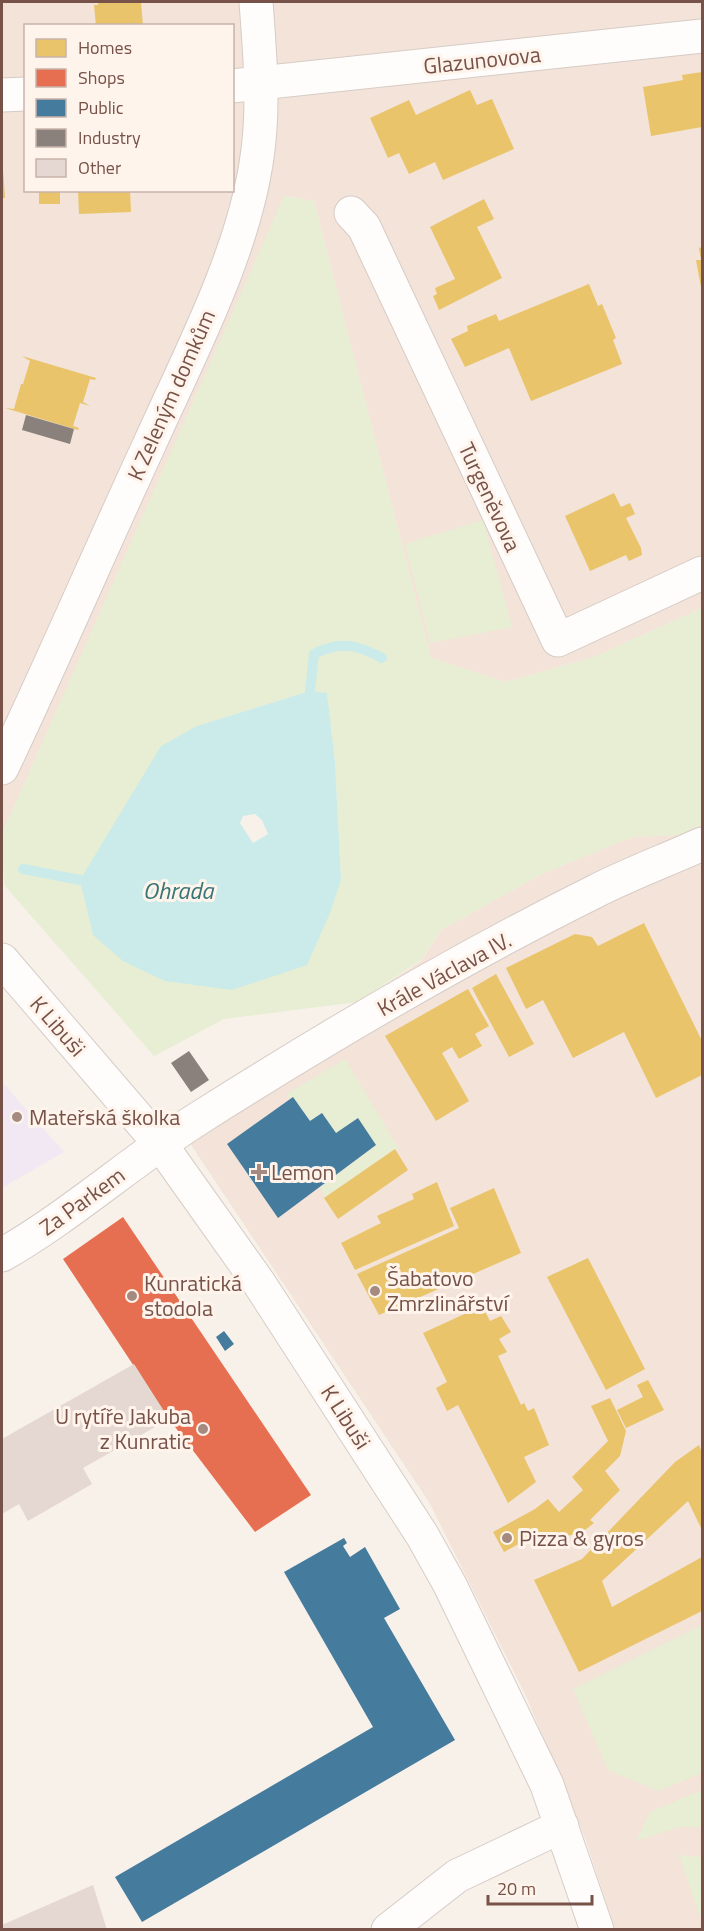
<svg xmlns="http://www.w3.org/2000/svg" width="704" height="1931" font-family="'Titillium Web',sans-serif">
  <style>
    .residential { fill: #f3e3d8; fill-rule: evenodd }
    .education { fill: #f2e8f3 }
    .green { fill: #e7eed3; fill-rule: evenodd }
    .water { fill: #caebe9; fill-rule: evenodd }
    .homes { fill: #e9c46a }
    .shops { fill: #e76f51 }
    .public { fill: #457b9d }
    .industry { fill: #8a817c }
    .lines { fill: none; stroke-linecap: round; stroke-linejoin: round }
    .stream { stroke: #caebe9; stroke-width: 10 }
    .building { fill: #e5d7d1 }
    .minor-casing { stroke: #d6ccc6; stroke-width: 35 }
    .minor { stroke: #fefdfc; stroke-width: 33 }
    .poi-dot { fill: #a48a81; stroke: #fff4eb; stroke-width: 2 }
    .labels { text-anchor: middle; dominant-baseline: central; stroke-width: 6; stroke-linejoin: round; paint-order: stroke }
    .street-label { font-size: 22px; fill: #775248; stroke: #fff4eb }
    .poi-label { font-size: 22px; fill: #775248; stroke: #fff4eb; text-anchor: start }
    .water-label { font-size: 24px; font-style: italic; fill: #387576; stroke: #fff4eb }
  </style>
  <rect width="100%" height="100%" fill="#f8f1ea"/>
  <path class="residential" d="M2 2H702V608L594 657 505 682 431 658 314 201 285 196 2 834ZM26 26H232V190H26Z
    M702 824V1929H615L586 1841 526 1696 429 1502 175 1121 421 961 441 930 542 874 632 837 679 835Z"/>
  <path class="education" d="M2 1082 64 1152 2 1188Z"/>
  <path class="green" d="M284 196 314 201 431 658 505 682 594 657 702 608V824L679 835 632 837 542 874 441 930 421 960 357 1002 224 1019 154 1056 4 885 2 834ZM310 691 327 694 335 762 341 880 80 881 97 854 197 726Z
    M483 520 512 627 430 643 405 544Z
    M345 1059 399 1149 325 1197 320 1188 376 1145 358 1118 336 1133 322 1113 310 1121 293 1097 290 1099 287 1094Z
    M702 1625V1773L658 1791 608 1770 573 1689Z
    M702 1790V1827H679L636 1841 650 1812Z
    M679 1855 702 1857V1914H699Z"/>
  <path class="water" d="M310 691 327 693 335 762 341 880 330 913 307 965 232 990 165 981 123 961 93 935 80 880 161 746 197 726ZM255 814 262 820 268 834 253 843 240 823 243 816Z"/>
  <path class="homes" d="M98 2H141L143 26H96L94 5H98Z
    M702 72V127L651 136 643 87 683 80 682 75Z
    M470 90 477 105 492 99 514 149 443 180 435 162 409 174 399 153 388 158 370 118 409 100 416 115Z
    M2 169H3L5 198H2Z
    M39 190H60V204H39Z
    M78 190H130L131 212 79 214Z
    M484 199 494 219 477 227 502 278 439 310 433 296 437 294 435 288 455 279 430 227Z
    M702 247V287H701L696 260H701L699 248Z
    M589 284 598 306 602 304 616 338 613 340 622 364 531 401 509 348 465 367 451 339 468 331 467 326 496 314 499 321Z
    M22 356 96 378 95 380 90 379 83 402 90 406 80 403 73 426 79 428 78 430 5 408 14 409 21 384H23L30 361Z
    M614 493 621 507 630 503 635 514 626 518 641 548 642 555 629 561 626 555 590 571 565 516Z
    M644 923 702 1041V1075L656 1098 624 1032 573 1058 543 1000 526 1009 506 968 575 934 592 937 598 946Z
    M496 974 534 1044 509 1057 472 988Z
    M468 989 489 1026 475 1034 482 1046 459 1059 452 1047 442 1053 469 1101 436 1121 385 1036Z
    M395 1149 408 1170 338 1219 324 1198Z
    M437 1182 454 1226 355 1270 341 1243 381 1223 377 1216 414 1199 412 1194Z
    M494 1188 521 1253 457 1281V1278L442 1284 443 1287 379 1315 357 1274 459 1228 450 1208Z
    M588 1258 645 1369 606 1390 547 1277Z
    M482 1306 490 1321 501 1316 511 1332 499 1339 507 1352 498 1356 521 1405 524 1403 528 1411 534 1408 549 1445 524 1457 536 1482 508 1503 458 1405 447 1411 436 1388 447 1382 423 1333Z
    M648 1380 664 1410 626 1428 617 1410 643 1397 637 1385Z
    M610 1398 626 1431 620 1456 605 1471 620 1490 590 1520 594 1523 585 1530 557 1540 555 1536 541 1545 534 1536 504 1552 493 1532 535 1509 548 1499 559 1512 583 1490 572 1477 608 1441 591 1406Z
    M699 1445 702 1453V1530L688 1501 602 1581 612 1607 702 1557V1611L579 1672 534 1580 582 1559 675 1462Z"/>
  <path class="shops" d="M123 1217 311 1495 255 1532 169 1419 63 1259Z"/>
  <path class="public" d="M293 1097 310 1121 322 1113 336 1133 358 1118 376 1145 278 1218 227 1144Z
    M224 1331 234 1344 225 1351 216 1337Z
    M344 1538 347 1543 343 1546 350 1557 365 1547 400 1609 384 1618 455 1740 142 1922 115 1877 373 1727 284 1572Z"/>
  <path class="industry" d="M26 415 74 429 70 444 22 430Z
    M189 1051 209 1080 191 1092 171 1063Z"/>
  <g class="lines">
    <path class="stream" d="M310 691 314 654C340 641 356 644 382 658
      M23 869 80 880"/>
  </g>
  <path class="building" d="M134 1364 169 1419 83 1468 92 1484 28 1521 19 1504 2 1514V1439Z
    M93 1885 107 1930H2V1925Z"/>
  <g class="lines">
    <defs>
      <path id="minor" d="M232 86 702 36
        M2 95 26 94
        M351 213 364 227 558 640 702 573
        M2 768C53 661 100 551 150 443 189 356 241 258 256 164 265 110 260 56 256 2
        M2 960 161 1145 259 1283 422 1535 450 1585 547 1785 597 1930
        M2 1255C70 1216 129 1163 196 1120 325 1038 457 960 594 892 629 874 667 860 702 844
        M388 1930 457 1876 562 1826"/>
    </defs>
    <use href="#minor" class="minor-casing"/>
    <use href="#minor" class="minor"/>
  </g>
  <g class="poi-dot">
    <circle cx="17" cy="1117" r="6"/>
    <path d="M256 1163h6v6h6v6h-6v6h-6v-6h-6v-6h6z"/>
    <circle cx="375" cy="1291" r="6"/>
    <circle cx="132" cy="1296" r="6"/>
    <circle cx="203" cy="1429" r="6"/>
    <circle cx="507" cy="1538" r="6"/>
  </g>
  <g class="labels">
    <g class="street-label">
      <text transform="translate(482 60) rotate(-6)">Glazunovova</text>
      <text transform="translate(171 395) rotate(-66)">K Zeleným domkům</text>
      <text transform="translate(490 497) rotate(65)">Turgeněvova</text>
      <text transform="translate(444 974) rotate(-29)">Krále Václava IV.</text>
      <text transform="translate(58 1026) rotate(49)">K Libuši</text>
      <text transform="translate(82 1201) rotate(-36)">Za Parkem</text>
      <text transform="translate(346 1417) rotate(57)">K Libuši</text>
    </g>
    <g class="poi-label">
      <text x="29" y="1117">Mateřská školka</text>
      <text x="271" y="1172">Lemon</text>
      <text x="387" y="1278">Šabatovo<tspan x="387" dy="25">Zmrzlinářství</tspan></text>
      <text x="144" y="1283">Kunratická<tspan x="144" dy="25">stodola</tspan></text>
      <text x="191" y="1416" text-anchor="end">U rytíře Jakuba<tspan x="191" dy="25">z Kunratic</tspan></text>
      <text x="519" y="1538">Pizza &amp; gyros</text>
    </g>
    <g class="water-label">
      <text x="178" y="890">Ohrada</text>
    </g>
  </g>
  <rect width="704" height="1931" fill="none" stroke="#775248" stroke-width="6"/>
  <rect x="24" y="24" width="210" height="168" fill="#fff4eb" stroke="#c9b3aa" stroke-width="1.5"/>
  <rect x="36" y="39" width="30" height="18" fill="#e9c46a" stroke="#c9b3aa" stroke-width="1.5"/>
  <text x="78" y="54" font-size="18" fill="#775248">Homes</text>
  <rect x="36" y="69" width="30" height="18" fill="#e76f51" stroke="#c9b3aa" stroke-width="1.5"/>
  <text x="78" y="84" font-size="18" fill="#775248">Shops</text>
  <rect x="36" y="99" width="30" height="18" fill="#457b9d" stroke="#c9b3aa" stroke-width="1.5"/>
  <text x="78" y="114" font-size="18" fill="#775248">Public</text>
  <rect x="36" y="129" width="30" height="18" fill="#8a817c" stroke="#c9b3aa" stroke-width="1.5"/>
  <text x="78" y="144" font-size="18" fill="#775248">Industry</text>
  <rect x="36" y="159" width="30" height="18" fill="#e5d7d1" stroke="#c9b3aa" stroke-width="1.5"/>
  <text x="78" y="174" font-size="18" fill="#775248">Other</text>
  <path d="M488 1895v9h104v-9" fill="none" stroke="#775248" stroke-width="3"/>
  <text x="497" y="1895" font-size="18" fill="#775248" stroke="#fff4eb" stroke-width="4.5" paint-order="stroke">20 m</text>
</svg>
